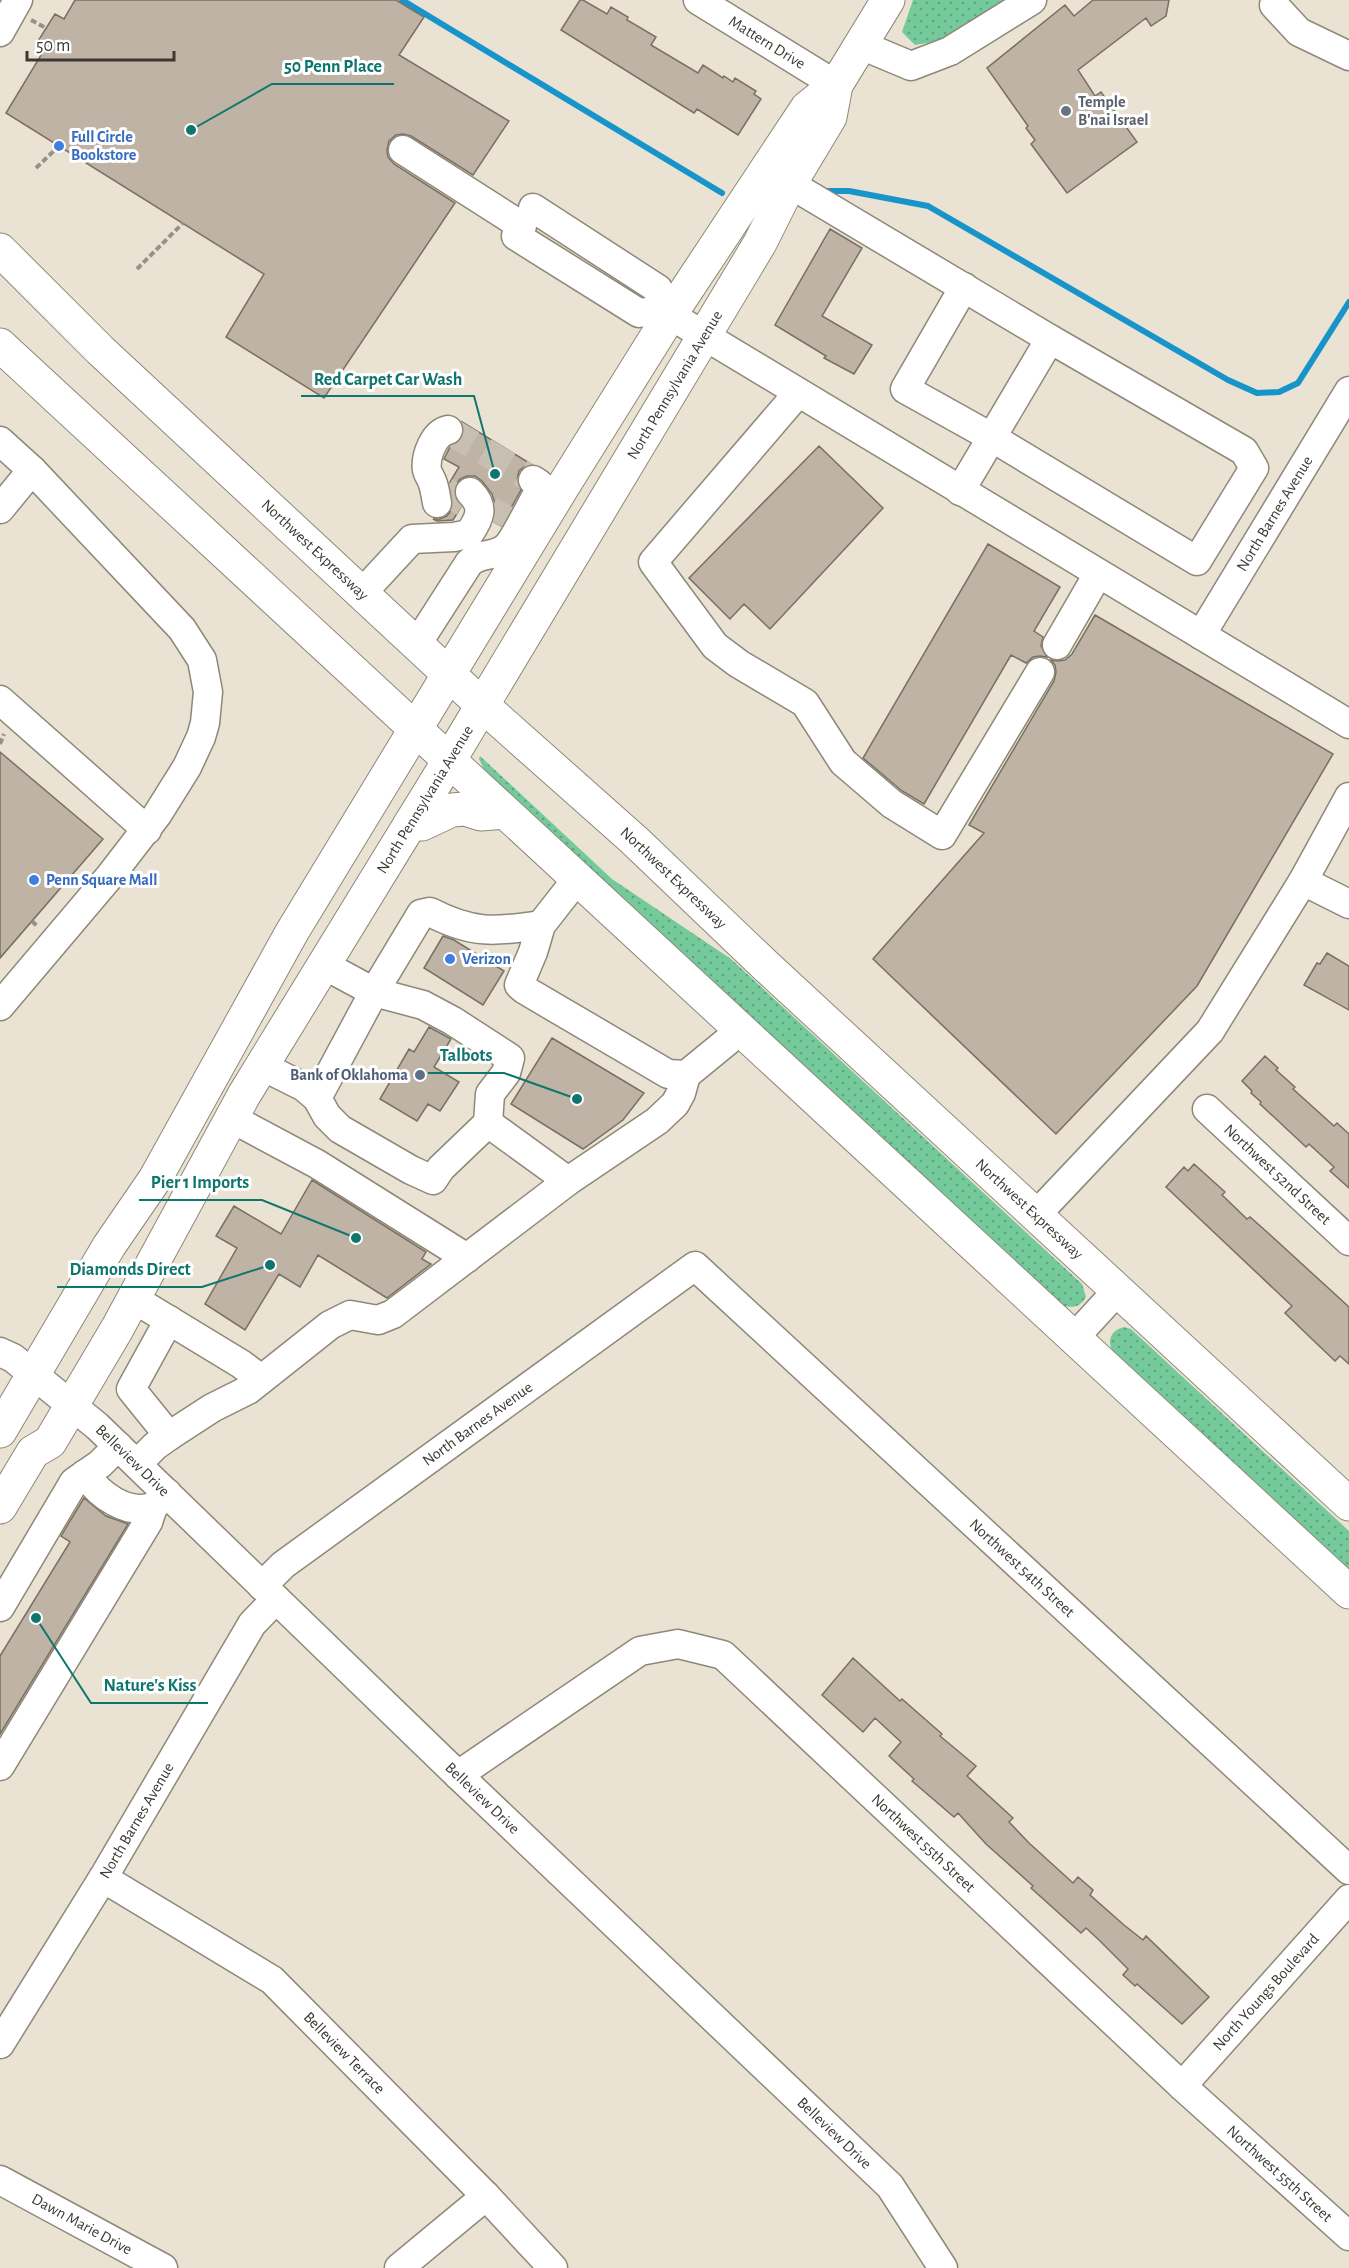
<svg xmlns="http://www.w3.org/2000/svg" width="1349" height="2268" font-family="'Alegreya Sans',sans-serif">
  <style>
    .grass { fill: url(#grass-dots) }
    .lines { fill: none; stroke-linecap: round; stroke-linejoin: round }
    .stream { stroke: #1795cb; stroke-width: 6 }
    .building { fill: #beb3a5; stroke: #796f62; stroke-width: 1.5 }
    .minor-tunnel { stroke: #c7c0b2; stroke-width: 28; stroke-dasharray: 28 14; stroke-linecap: butt }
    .minor-casing { stroke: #8f8879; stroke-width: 31 }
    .major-casing { stroke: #8f8879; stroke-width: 35 }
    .highway-casing { stroke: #8f8879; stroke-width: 35 }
    .path { stroke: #979286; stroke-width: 4; stroke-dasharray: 6 3; stroke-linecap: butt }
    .minor { stroke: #fff; stroke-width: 28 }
    .major { stroke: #fff; stroke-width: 33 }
    .highway { stroke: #fff; stroke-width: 33 }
    .worship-dot { fill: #6b7280; stroke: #fff; stroke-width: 2 }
    .shop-dot { fill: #3f7fe0; stroke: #fff; stroke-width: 2 }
    .service-dot { fill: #5c6f8a; stroke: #fff; stroke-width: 2 }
    .labels { text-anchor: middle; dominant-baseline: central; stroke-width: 6; stroke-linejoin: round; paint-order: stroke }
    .street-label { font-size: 16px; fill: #3c3933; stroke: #fff }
    .worship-label { font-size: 16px; font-weight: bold; fill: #5b616d; stroke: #fff; text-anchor: start }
    .shop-label { font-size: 16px; font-weight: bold; fill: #366cbe; stroke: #fff; text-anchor: start }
    .service-label { font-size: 16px; font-weight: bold; fill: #4e5e75; stroke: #fff; text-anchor: end }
    .leader { fill: none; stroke: #0f766e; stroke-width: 2 }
    .callout-dot { fill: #0f766e; stroke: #fff; stroke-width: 2 }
    .callout-label { font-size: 18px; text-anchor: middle; font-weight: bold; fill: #0f766e; stroke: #fff; stroke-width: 6; stroke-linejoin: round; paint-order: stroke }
  </style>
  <defs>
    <pattern id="grass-dots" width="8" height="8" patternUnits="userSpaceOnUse" patternTransform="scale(1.5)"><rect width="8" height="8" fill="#74ca9a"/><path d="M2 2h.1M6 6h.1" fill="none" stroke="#60a57e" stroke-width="1.8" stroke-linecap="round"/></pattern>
  </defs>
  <rect width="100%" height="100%" fill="#eae2d2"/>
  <path class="grass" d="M913 0H1010L944 40 915 45 902 32Z
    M480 756 612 879 731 959 1082 1284 1086 1297C1080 1307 1074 1308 1064 1306L485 771 479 759Z
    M1124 1327 1131 1329 1349 1531V1569L1112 1350C1107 1339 1112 1330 1124 1327Z"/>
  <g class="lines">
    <path class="stream" d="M402 0 722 193
      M825 191H849L928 206 1228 380 1257 393 1279 392 1298 383 1349 302"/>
  </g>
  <path class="building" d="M75 0H396L424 17 399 55 509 121 473 175 411 136 403 134 396 135 389 141 387 150 388 157 394 164 455 203 324 398 226 337 264 274 6 113 46 47 38 41 55 14 64 19Z
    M580 0H583L607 14 611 7 628 17 627 20 656 37 651 45 698 73 703 65 723 78 724 76 733 82 735 78 756 91 754 94 761 99 738 135 697 109 694 113 561 30Z
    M1093 0H1169L1166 16 1151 26 1146 18 1078 70 1095 96 1101 92 1137 142 1067 193 1031 144 1035 140 1026 128 1028 126 987 68 1065 5 1074 16Z
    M830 229 862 248 822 316 872 345 854 374 824 358 826 356 775 325Z
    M462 422 531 464 525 466 519 471 517 480 521 490 501 526 494 522 496 507 492 494 482 481 475 476H467L460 479 455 486 454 496 461 507 453 520 437 521 433 519H440L447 516 453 508 450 482 459 467 444 459 450 447 461 440 464 432Z
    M819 446 883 508 770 629 744 604 730 619 689 578Z
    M988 544 1060 587 1034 631 1043 637 1041 646 1047 657 1040 656 1033 657 1026 663 1011 655 924 804 902 791 863 758Z
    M1095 615 1333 754 1197 986 1056 1134 873 959 984 833 969 825 1054 681 1056 672 1055 665 1051 660 1058 661 1065 660 1072 654Z
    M0 752 103 839 0 958Z
    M443 936 454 940 504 971 483 1005 424 968Z
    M1327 953 1349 966V1010L1304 985 1317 963 1320 964Z
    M429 1027 451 1039 434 1067 459 1082 440 1111 428 1104 417 1121 380 1099 409 1049 414 1052Z
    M552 1038 644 1093 623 1120 583 1149 511 1104Z
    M1265 1056 1278 1068 1276 1070 1295 1087 1293 1089 1334 1126 1337 1123 1349 1134V1188L1330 1171 1334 1167 1309 1144 1306 1147 1260 1104 1261 1102 1251 1093 1252 1091 1242 1081Z
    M1194 1164 1225 1192 1222 1195 1247 1219 1250 1217 1267 1232 1349 1307V1364L1340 1356 1335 1361 1315 1342 1285 1313 1292 1306 1166 1187 1184 1167 1188 1171Z
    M312 1180 426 1252 422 1259 431 1264 387 1298 318 1255 300 1287 279 1274 245 1330 205 1304 237 1248 216 1236 234 1206 281 1234Z
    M84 1498 106 1516 128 1524 0 1734V1656L70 1542 61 1536Z
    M853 1658 900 1701 902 1699 942 1734 940 1736 976 1766 967 1776 1013 1818 1009 1822 1029 1843 1073 1883 1078 1877 1093 1890 1090 1895 1124 1925 1143 1940 1146 1936 1209 1997 1182 2024 1137 1984 1135 1986 1123 1975 1128 1969 1098 1939 1086 1928 1081 1933 1031 1888 1033 1886 986 1844 958 1813 954 1817 912 1781 914 1779 889 1756 901 1742 875 1718 863 1732 822 1695Z"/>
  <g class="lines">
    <path class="minor-tunnel" d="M448 430 533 480
      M445 491 464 503
      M498 525 509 505"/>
    <defs>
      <g id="minor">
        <path id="s1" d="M698 0 836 85"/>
        <path d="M1274 5 1299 32 1349 56"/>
        <path d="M0 32 18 0"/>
        <path d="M861 45 911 66 950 51 1032 0"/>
        <path d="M403 150 522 226"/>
        <path d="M790 184 1050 339 960 491"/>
        <path d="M533 208 658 289 661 310"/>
        <path d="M516 236 639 313 661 310 670 315 1349 724"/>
        <path d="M964 287 905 389 991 437 1197 561 1254 468 1244 451 1050 339"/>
        <path d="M798 393 653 562 715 646 739 664 805 703 843 762 892 804 942 835 1040 672"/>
        <path d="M0 441 32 470 182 629 202 660 208 692 205 723 201 737 187 767 157 815 110 876 0 1006"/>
        <path d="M437 503C436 497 435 490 433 484 432 479 428 475 427 470 425 456 434 433 448 430"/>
        <path d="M0 509 32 470"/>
        <path d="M362 593 412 539 454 537 469 534C480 518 485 507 470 492"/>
        <path id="s2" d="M1201 635 1349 391"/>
        <path d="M417 644 469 563C481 552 490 558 504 549 513 543 532 503 539 491V484L533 480"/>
        <path d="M1057 645 1098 574"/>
        <path d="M0 700 147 830"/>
        <path d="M577 879 541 925 533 952 519 985 525 990 668 1074 686 1075 741 1030"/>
        <path d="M1303 881 1349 904"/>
        <path d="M324 965 374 992 421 914 430 912C472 934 495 932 541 925"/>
        <path d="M262 1066 304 1087 317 1098 327 1116 340 1129 411 1170 433 1180 441 1168 488 1123 568 1181 657 1121 675 1104 681 1093 686 1075"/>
        <path d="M317 1098 374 992 423 1005 453 1021 510 1058 506 1073 490 1094 488 1123"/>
        <path id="s3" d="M1207 1109 1349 1241"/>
        <path d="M231 1118 317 1164 467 1258"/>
        <path d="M1036 1215 1210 1031 1303 881 1349 797"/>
        <path d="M134 1299 241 1364 261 1379"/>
        <path d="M1074 1338 1118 1290"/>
        <path id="s4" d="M0 1352 13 1358 97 1426 458 1775 890 2186 943 2268"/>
        <path d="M169 1436 131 1389 169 1320"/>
        <path d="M137 1464 155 1446 169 1436 212 1408 248 1390 330 1325 350 1315 378 1320 393 1314 568 1181"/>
        <path d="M85 1474C100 1496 127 1515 153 1507"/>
        <path id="s5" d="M262 1586 283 1565 695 1266 1349 1870"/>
        <path d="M0 1607 74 1482 100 1464 118 1446"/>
        <path d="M0 1766 148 1522 153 1507 167 1493"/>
        <path id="s6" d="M458 1775 640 1651 678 1644 723 1655 1182 2086 1349 2236"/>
        <path id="s7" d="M103 1878 272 1980 486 2196 553 2268"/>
        <path id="s8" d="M0 2044 103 1878 252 1624 276 1599"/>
        <path id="s9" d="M1182 2086 1349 1899"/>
        <path id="s10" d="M0 2180 163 2268"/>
        <path d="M399 2268 486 2196"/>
      </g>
      <g id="major">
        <path d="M0 1431 109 1246 155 1179 292 932 562 488 670 315 807 108 836 85"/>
        <path id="s11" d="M0 1507 33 1452 50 1442 117 1329 244 1095 450 759 760 243 788 187 830 117 836 85 888 0"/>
      </g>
      <g id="highway">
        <path id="s12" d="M0 250 100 350 482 705 634 840 766 966 1349 1504"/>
        <path d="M0 345 1349 1592"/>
        <path d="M410 824H422L452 810 465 809 481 814 505 812"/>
      </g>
    </defs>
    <use href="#minor" class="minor-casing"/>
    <use href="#major" class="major-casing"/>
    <use href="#highway" class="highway-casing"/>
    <path class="path" d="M31 20 46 28
      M36 168 59 146
      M137 269 183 223
      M0 744 4 734
      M32 921 38 927"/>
    <use href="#minor" class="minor"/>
    <use href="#major" class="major"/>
    <use href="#highway" class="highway"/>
  </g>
  <circle class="worship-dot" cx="1066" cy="111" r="6"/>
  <g class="shop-dot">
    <circle cx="59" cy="146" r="6"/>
    <circle cx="34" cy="880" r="6"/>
    <circle cx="450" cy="959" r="6"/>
  </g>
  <circle class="service-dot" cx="420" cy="1075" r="6"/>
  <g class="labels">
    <g class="street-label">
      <text stroke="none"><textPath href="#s1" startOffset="81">Mattern Drive</textPath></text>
      <text stroke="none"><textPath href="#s11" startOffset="1312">North Pennsylvania Avenue</textPath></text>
      <text stroke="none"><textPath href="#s2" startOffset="142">North Barnes Avenue</textPath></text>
      <text stroke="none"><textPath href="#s12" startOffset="435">Northwest Expressway</textPath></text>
      <text stroke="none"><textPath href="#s11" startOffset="828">North Pennsylvania Avenue</textPath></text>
      <text stroke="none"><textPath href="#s12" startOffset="921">Northwest Expressway</textPath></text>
      <text stroke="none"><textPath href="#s3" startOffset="96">Northwest 52nd Street</textPath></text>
      <text stroke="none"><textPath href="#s12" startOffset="1407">Northwest Expressway</textPath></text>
      <text stroke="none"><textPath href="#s5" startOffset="270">North Barnes Avenue</textPath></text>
      <text stroke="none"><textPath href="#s4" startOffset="172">Belleview Drive</textPath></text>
      <text stroke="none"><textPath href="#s5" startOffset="984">Northwest 54th Street</textPath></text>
      <text stroke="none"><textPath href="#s4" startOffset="658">Belleview Drive</textPath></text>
      <text stroke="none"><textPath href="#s8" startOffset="262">North Barnes Avenue</textPath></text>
      <text stroke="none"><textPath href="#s6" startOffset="580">Northwest 55th Street</textPath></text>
      <text stroke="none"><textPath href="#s9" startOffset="126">North Youngs Boulevard</textPath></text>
      <text stroke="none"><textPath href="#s7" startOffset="300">Belleview Terrace</textPath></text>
      <text stroke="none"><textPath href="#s4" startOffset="1144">Belleview Drive</textPath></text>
      <text stroke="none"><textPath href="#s6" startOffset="1066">Northwest 55th Street</textPath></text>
      <text stroke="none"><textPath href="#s10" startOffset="93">Dawn Marie Drive</textPath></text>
    </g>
    <g class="worship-label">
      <text x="1078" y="102">Temple<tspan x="1078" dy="18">B'nai Israel</tspan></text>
    </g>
    <g class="shop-label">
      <text x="71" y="137">Full Circle<tspan x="71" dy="18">Bookstore</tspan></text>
      <text x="46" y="880">Penn Square Mall</text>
      <text x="462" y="959">Verizon</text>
    </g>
    <g class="service-label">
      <text x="408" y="1075">Bank of Oklahoma</text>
    </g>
  </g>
  <path class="leader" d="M191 130L272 84H394M495 474L474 396H301M577 1099L504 1073H428M356 1238L262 1200H139M270 1265L202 1287H57M36 1618L91 1703H208"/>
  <g class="callout-dot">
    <circle cx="191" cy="130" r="6"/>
    <circle cx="495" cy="474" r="6"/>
    <circle cx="577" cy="1099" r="6"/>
    <circle cx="356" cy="1238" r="6"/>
    <circle cx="270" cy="1265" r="6"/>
    <circle cx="36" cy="1618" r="6"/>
  </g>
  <g class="callout-label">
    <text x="333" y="72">50 Penn Place</text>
    <text x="388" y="385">Red Carpet Car Wash</text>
    <text x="466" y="1061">Talbots</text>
    <text x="200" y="1188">Pier 1 Imports</text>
    <text x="130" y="1275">Diamonds Direct</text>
    <text x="150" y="1691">Nature's Kiss</text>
  </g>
  <path d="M27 51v9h147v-9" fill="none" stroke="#3c3933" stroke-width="3"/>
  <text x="36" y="51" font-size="18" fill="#3c3933" stroke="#ffffff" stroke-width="4.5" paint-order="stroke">50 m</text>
</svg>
